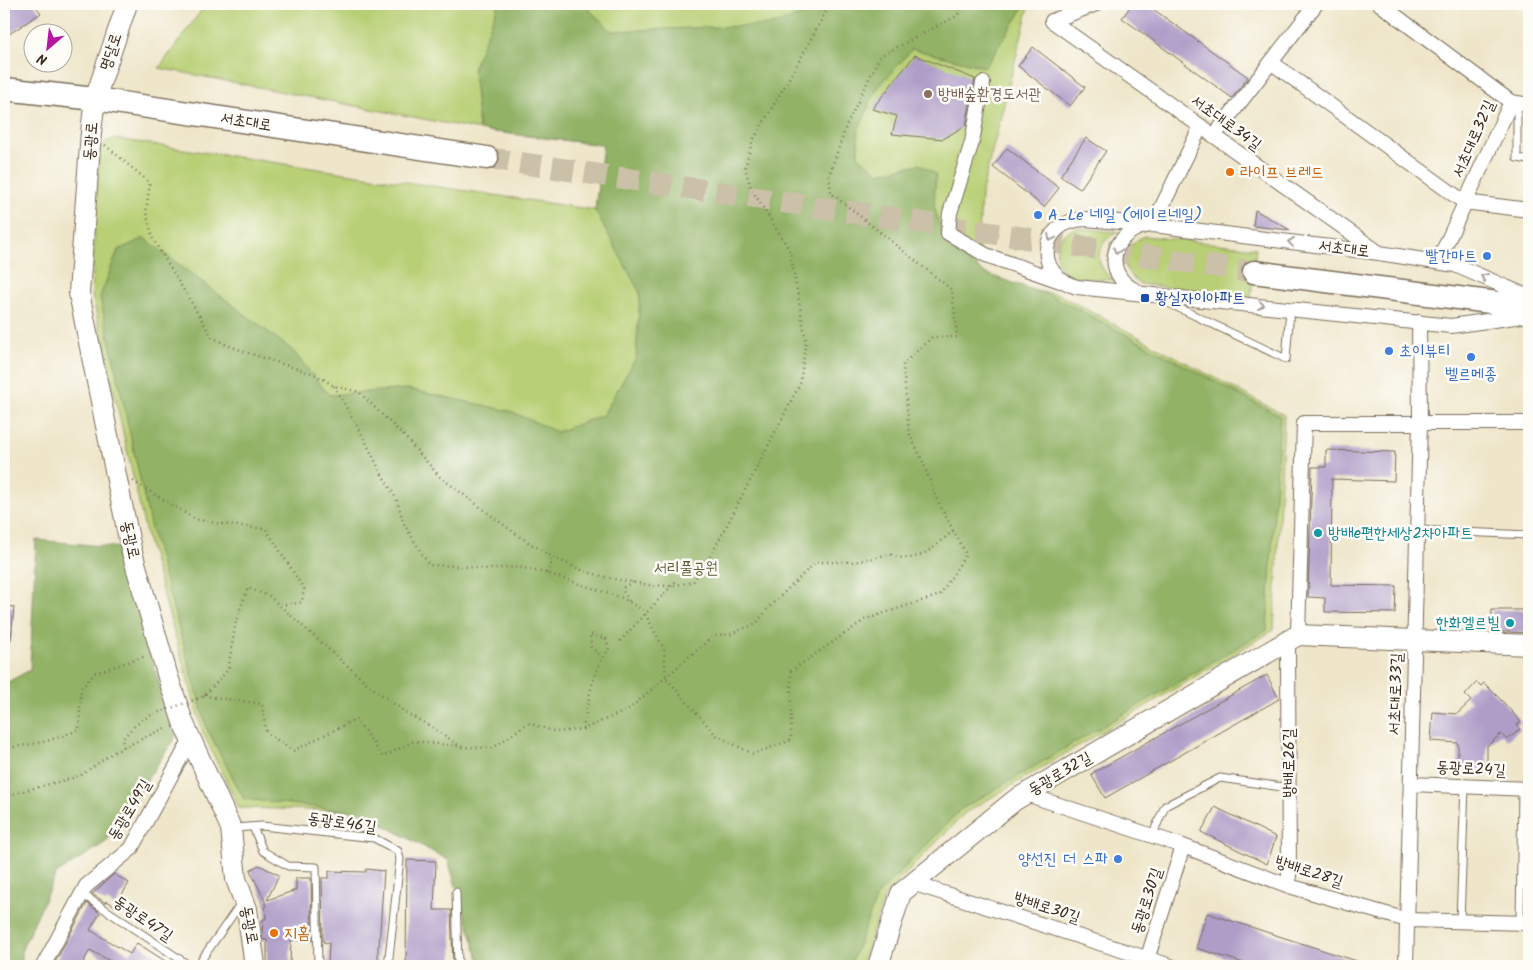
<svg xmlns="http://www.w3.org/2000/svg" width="1533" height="970" font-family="Kalam,'Poor Story',sans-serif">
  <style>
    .green { fill: #b8cf74; stroke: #7a7c49 }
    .forest { fill: #92b266; stroke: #666e42 }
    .building { fill: #af9dc8 }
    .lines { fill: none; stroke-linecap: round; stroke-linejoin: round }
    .primary-tunnel { stroke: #cbc0a8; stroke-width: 22; stroke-dasharray: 22 11; stroke-linecap: butt }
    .lane-casing { stroke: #7a6c5a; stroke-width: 9 }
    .street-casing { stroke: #7a6c5a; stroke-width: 16 }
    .secondary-casing { stroke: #7a6c5a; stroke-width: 22 }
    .primary-casing { stroke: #7a6c5a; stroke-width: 25 }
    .path { stroke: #7a6c5a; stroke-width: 2.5; stroke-dasharray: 1 4; stroke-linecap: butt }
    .lane { stroke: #fff; stroke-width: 7 }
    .street { stroke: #fff; stroke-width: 14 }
    .secondary { stroke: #fff; stroke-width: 20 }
    .primary { stroke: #fff; stroke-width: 22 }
    .path-bridge { stroke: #7a6c5a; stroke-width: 2.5; stroke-dasharray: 1 4; stroke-linecap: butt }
    .oneway { stroke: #a79f9a }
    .education-dot { fill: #8d6e63; stroke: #fdfcf7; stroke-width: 2 }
    .food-dot { fill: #e8710a; stroke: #fdfcf7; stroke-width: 2 }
    .shop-dot { fill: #3f7fe0; stroke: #fdfcf7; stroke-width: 2 }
    .transit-dot { fill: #1a4fb4; stroke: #fdfcf7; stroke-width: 2 }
    .culture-dot { fill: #0f9aa8; stroke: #fdfcf7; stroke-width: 2 }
    .labels { text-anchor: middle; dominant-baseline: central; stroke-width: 5; stroke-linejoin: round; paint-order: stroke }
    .street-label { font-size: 16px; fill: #3b2a1e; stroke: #fdfcf7 }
    .education-label { font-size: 16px; fill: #785e54; stroke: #fdfcf7; text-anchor: start }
    .food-label { font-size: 16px; fill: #c56008; stroke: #fdfcf7; text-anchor: start }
    .shop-label { font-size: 16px; fill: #366cbe; stroke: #fdfcf7; text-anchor: start }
    .transit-label { font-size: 16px; fill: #164399; stroke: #fdfcf7; text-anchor: start }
    .culture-label { font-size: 16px; fill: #0d838f; stroke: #fdfcf7; text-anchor: start }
    .park-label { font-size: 16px; fill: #605c38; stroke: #fdfcf7 }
  </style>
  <rect width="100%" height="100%" fill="#fdfcf7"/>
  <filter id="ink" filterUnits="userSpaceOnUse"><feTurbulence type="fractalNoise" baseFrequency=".02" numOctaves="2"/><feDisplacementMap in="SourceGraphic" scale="10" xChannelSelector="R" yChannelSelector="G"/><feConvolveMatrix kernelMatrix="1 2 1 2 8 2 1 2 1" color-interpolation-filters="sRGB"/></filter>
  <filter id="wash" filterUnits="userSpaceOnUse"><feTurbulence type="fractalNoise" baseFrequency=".0096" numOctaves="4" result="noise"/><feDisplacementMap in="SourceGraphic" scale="20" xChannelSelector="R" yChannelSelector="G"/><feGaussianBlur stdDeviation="1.12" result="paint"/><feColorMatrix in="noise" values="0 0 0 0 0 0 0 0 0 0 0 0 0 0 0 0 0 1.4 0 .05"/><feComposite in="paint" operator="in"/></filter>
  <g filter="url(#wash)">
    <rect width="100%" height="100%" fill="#efe6ca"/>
    <path class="green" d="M206 4H1039L1029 6 981 195 977 284 1058 294 1284 415 1274 630 965 813 885 895 861 966H502L453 857 360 811 239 808 203 733 146 534 92 295 97 158C99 147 105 140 116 139L595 210 604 145 480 130 159 68Z
      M1076 228 1119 232C1095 241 1092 266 1114 280 1103 279 1080 279 1071 276 1055 270 1052 247 1062 236 1066 232 1071 230 1076 228Z
      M1145 236 1256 248 1251 298 1140 284C1118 270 1121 245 1145 236Z"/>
    <path class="forest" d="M499 4H583L612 31 770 25 839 4H1028H1026L985 67 912 49 877 89 858 130V156L879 173 919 164 936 174 934 205 941 231 952 250 984 273 1057 298 1280 416 1267 630 960 810 877 896 850 966H488L478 957 448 860 360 812 244 799 207 729 151 529 100 297 118 250 144 238 292 350 329 395 407 389 510 411 557 432 603 415 636 358 640 293 595 210 603 145 479 130 473 68Z
      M36 540 123 548 147 645 176 736 106 842 56 874 22 949V966H4V684L30 670Z"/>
    <g id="blocks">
      <path class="building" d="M14 4H34L41 13 9 34 4 26V10Z
        M1132 4H1146L1248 77 1232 98 1122 18Z
        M1033 47 1085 87 1070 106 1018 66Z
        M915 55 975 79 966 125 943 139 892 134 897 116 872 109Z
        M1086 138 1106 151 1080 189 1060 176Z
        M1007 148 1059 188 1044 207 993 167Z
        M1255 210 1290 230 1253 226Z
        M1326 450 1395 452 1394 481 1332 479 1331 585 1396 586 1395 613 1325 612V598L1308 597 1312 467H1326Z
        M4 606 14 607 11 640 4 639Z
        M1492 610H1529V633L1491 631Z
        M1267 675 1279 699 1105 798 1091 774Z
        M1477 682 1481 686 1484 683 1503 702 1521 722 1517 725 1520 729 1507 740 1501 734 1487 746V771L1458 770V743L1431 741 1433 712 1457 714 1471 701 1465 695Z
        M1215 807 1276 837 1267 864 1201 832Z
        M407 860 436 861 434 910H451L453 966H406Z
        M259 865 279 875 267 900 296 890V878H311L312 941 291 940 290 966H267V940H263L262 932 263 919H266L265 901 250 870Z
        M366 869 384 871 379 946H378V966H328L329 943 323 942 322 878H329V871L366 872Z
        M114 874 129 883 115 906 107 901 106 903 92 894Z
        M87 903 100 913 90 930 130 954 137 943 173 966H119L90 950 81 966H53Z
        M1207 913 1366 964 1365 966H1253L1196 948Z"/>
    </g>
  </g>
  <g filter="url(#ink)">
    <use href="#blocks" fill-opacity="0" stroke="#7a6c5a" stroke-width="1"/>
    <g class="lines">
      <path class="primary-tunnel" d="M487 158 1254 272"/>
      <defs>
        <path id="lane" d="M1517 103V158L1529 160
          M1162 300 1286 359 1290 309
          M1417 530 1529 535
          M253 827 263 851 288 866 316 867 318 966
          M234 828 262 826 374 838 398 851 400 859 388 966
          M1152 836 1165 806 1220 778 1289 788
          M456 892 458 966
          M82 894 190 966
          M1460 921 1465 786
          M1520 923 1522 789
          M197 966 241 903"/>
        <path id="street" d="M1380 4 1511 102 1529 105
          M1052 21 1378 252
          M1052 21 1096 4
          M1272 63 1464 202 1529 210
          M983 83 972 142 950 213 948 233 986 255 1060 281
          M1214 136 1316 4
          M1438 262 1511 102
          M1137 291C1100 275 1111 227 1153 225L1201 126
          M1529 297 1455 265 1379 253 1153 225 1085 219C1038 221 1033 275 1077 287L1451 326 1529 315
          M1298 635 1304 423H1529
          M1288 641 1289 886
          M1411 784 1529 789
          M1026 794 1183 846 1289 886 1407 920 1529 923
          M912 883 1171 966
          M43 966 86 886 131 849 191 739
          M1145 966 1183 846
          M1406 966 1420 422 1419 322"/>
        <path id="secondary" d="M127 4 95 99 91 132 79 293 131 549 168 677 183 722 231 828 236 879 247 909 255 966
          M878 966 901 893 1015 800 1298 635 1529 645"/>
        <path id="primary" d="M4 89 95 99 487 158
          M1254 272 1529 307"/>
      </defs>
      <use href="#lane" class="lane-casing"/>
      <use href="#street" class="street-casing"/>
      <use href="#secondary" class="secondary-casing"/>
      <use href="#primary" class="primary-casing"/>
      <path class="path" d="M105 145 150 183 146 212 153 239 212 337 227 345 248 353 317 375 334 386 359 392 404 436 440 477 520 537 556 559 584 571 609 578 649 585 670 586 693 582 714 550 800 384 806 341 790 251 751 188 745 168 752 142 798 63 830 4
        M334 386 366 442 381 473 396 498 404 524 429 565 458 566 487 569 519 567 546 573 622 598 643 610 664 649 666 678 716 735 753 754 791 740V671L866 619 940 595 966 554 937 500 922 460 909 433 903 364 932 337H957L952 290 831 193 829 176 847 124 880 56 957 16 964 4
        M133 481 195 519 220 524 266 529 304 589 302 602 293 604 279 605
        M546 573 551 567 550 557
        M629 601 623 591 624 587 633 582
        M620 641 678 579
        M204 696 262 704 266 732 293 751 356 719 383 757 414 741 463 747 493 748 528 723 556 732 583 729 628 710 713 636 731 634 757 623 768 608 816 562H855L890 554C916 567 935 546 954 530
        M197 699 204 696 228 670 236 620 248 588 269 596 370 686 408 714 432 727 461 747
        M583 729C588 706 592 667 609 650L606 639 590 634 591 647 602 657
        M124 747 122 740C131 728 140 720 154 714
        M4 749 47 741 79 730 81 688 95 673 146 656
        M4 796 80 776 112 753 167 727"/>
      <use href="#lane" class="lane"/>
      <use href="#street" class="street"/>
      <use href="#secondary" class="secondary"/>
      <use href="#primary" class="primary"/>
      <path class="path-bridge" d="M154 714 197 699"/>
    </g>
    <defs><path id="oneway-chevron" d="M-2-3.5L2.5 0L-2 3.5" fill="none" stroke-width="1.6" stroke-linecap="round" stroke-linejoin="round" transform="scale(1.25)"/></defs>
    <g class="oneway">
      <use href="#oneway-chevron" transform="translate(1051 238) rotate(115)"/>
      <use href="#oneway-chevron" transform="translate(1291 242) rotate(-173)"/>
      <use href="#oneway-chevron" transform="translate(1117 251) rotate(105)"/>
      <use href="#oneway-chevron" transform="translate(1484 277) rotate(-157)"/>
      <use href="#oneway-chevron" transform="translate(1261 305) rotate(6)"/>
    </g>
  </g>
  <circle class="education-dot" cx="928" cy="94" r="5"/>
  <g class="food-dot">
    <circle cx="1230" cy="172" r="5"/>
    <circle cx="274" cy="933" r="5"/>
  </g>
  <g class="shop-dot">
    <circle cx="1038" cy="215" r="5"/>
    <circle cx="1487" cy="256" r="5"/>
    <circle cx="1389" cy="351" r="5"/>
    <circle cx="1471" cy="357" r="5"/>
    <circle cx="1118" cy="859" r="5"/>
  </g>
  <rect class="transit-dot" x="1140" y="293" width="10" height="10" rx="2.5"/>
  <g class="culture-dot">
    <circle cx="1318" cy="533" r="5"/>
    <circle cx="1510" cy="623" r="5"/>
  </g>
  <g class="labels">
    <g class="street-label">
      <text transform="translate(111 52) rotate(-72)">명달로</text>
      <text transform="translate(246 122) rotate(9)">서초대로</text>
      <text transform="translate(1226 123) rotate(36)">서초대로34길</text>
      <text transform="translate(1474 139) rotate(-66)">서초대로32길</text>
      <text transform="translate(91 141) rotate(-85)">동광로</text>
      <text transform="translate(1344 249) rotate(7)">서초대로</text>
      <text transform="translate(130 540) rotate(78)">동광로</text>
      <text transform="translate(1396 694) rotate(-88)">서초대로33길</text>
      <text transform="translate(1289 763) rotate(-90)">방배로26길</text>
      <text transform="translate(1471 769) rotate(3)">동광로24길</text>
      <text transform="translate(1060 774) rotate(-30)">동광로32길</text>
      <text transform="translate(130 810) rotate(-59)">동광로49길</text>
      <text transform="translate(342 823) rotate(8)">동광로46길</text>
      <text transform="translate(1309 872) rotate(18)">방배로28길</text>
      <text transform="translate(1147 901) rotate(-72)">동광로30길</text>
      <text transform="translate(1047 908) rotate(18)">방배로30길</text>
      <text transform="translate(143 919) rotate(34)">동광로47길</text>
      <text transform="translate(249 925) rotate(79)">동광로</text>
    </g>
    <g class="education-label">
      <text x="938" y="94">방배숲환경도서관</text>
    </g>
    <g class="food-label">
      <text x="1240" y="172">라이프 브레드</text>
      <text x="284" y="933">지홈</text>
    </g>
    <g class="shop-label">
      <text x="1048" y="215">A_Le 네일 (에이르네일)</text>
      <text x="1477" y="256" text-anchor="end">빨간마트</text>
      <text x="1399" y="351">초이뷰티</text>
      <text x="1471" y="374" text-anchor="middle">벨르메종</text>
      <text x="1108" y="859" text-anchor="end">양선진 더 스파</text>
    </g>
    <g class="transit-label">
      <text x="1155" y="298">황실자이아파트</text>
    </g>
    <g class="culture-label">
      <text x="1328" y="533">방배e편한세상2차아파트</text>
      <text x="1500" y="623" text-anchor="end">한화엘르빌</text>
    </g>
    <g class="park-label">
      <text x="686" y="568">서리풀공원</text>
    </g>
  </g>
  <rect width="1533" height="970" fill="none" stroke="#fdfcf7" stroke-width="20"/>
  <g transform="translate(48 48) rotate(208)"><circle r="24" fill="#fdfcf7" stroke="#afa8a0"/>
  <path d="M0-4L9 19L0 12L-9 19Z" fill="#b5179e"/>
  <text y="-8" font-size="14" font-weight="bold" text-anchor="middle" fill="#3b2a1e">N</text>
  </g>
</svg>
